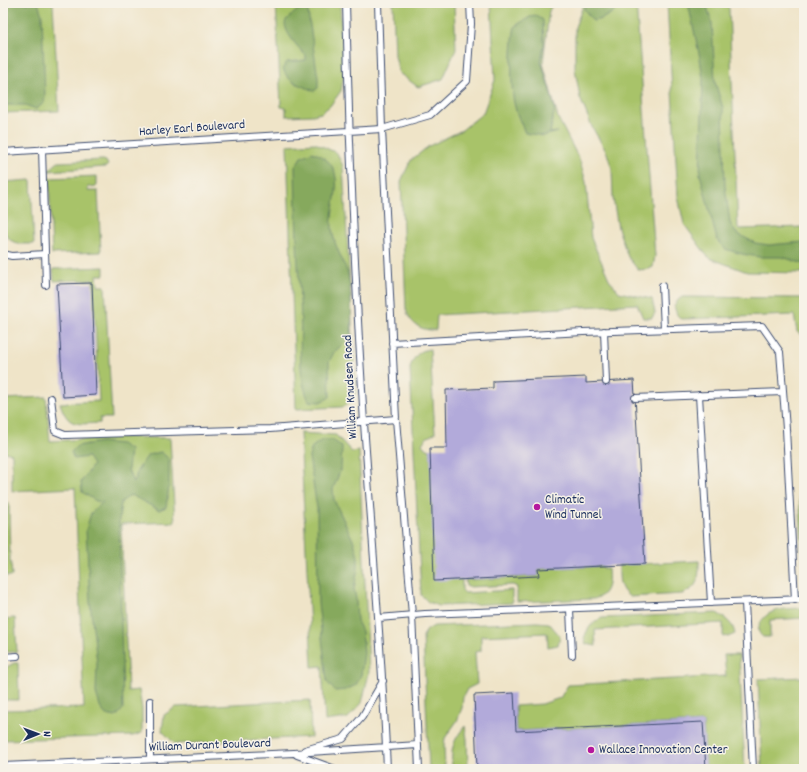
<svg xmlns="http://www.w3.org/2000/svg" width="807" height="772" font-family="Dekko,sans-serif">
  <style>
    .green { fill: #a8c369; stroke: #627964 }
    .forest { fill: #86a95d; stroke: #506c5e }
    .building { fill: #b2aada }
    .lines { fill: none; stroke-linecap: round; stroke-linejoin: round }
    .lane-casing { stroke: #3b4a6e; stroke-width: 8 }
    .lane { stroke: #fff; stroke-width: 6 }
    .poi-dot { fill: #b5179e; stroke: #f7f3e8; stroke-width: 1.5 }
    .labels { text-anchor: middle; dominant-baseline: central; stroke-width: 3; stroke-linejoin: round; paint-order: stroke }
    .street-label { font-size: 13px; fill: #1b2f5e; stroke: #f7f3e8 }
    .poi-label { font-size: 13px; fill: #1b2f5e; stroke: #f7f3e8; text-anchor: start }
  </style>
  <rect width="100%" height="100%" fill="#f7f3e8"/>
  <filter id="ink" filterUnits="userSpaceOnUse"><feTurbulence type="fractalNoise" baseFrequency=".025" numOctaves="2"/><feDisplacementMap in="SourceGraphic" scale="8" xChannelSelector="R" yChannelSelector="G"/><feConvolveMatrix kernelMatrix="1 2 1 2 8 2 1 2 1" color-interpolation-filters="sRGB"/></filter>
  <filter id="wash" filterUnits="userSpaceOnUse"><feTurbulence type="fractalNoise" baseFrequency=".012" numOctaves="4" result="noise"/><feDisplacementMap in="SourceGraphic" scale="16" xChannelSelector="R" yChannelSelector="G"/><feGaussianBlur stdDeviation="0.9" result="paint"/><feColorMatrix in="noise" values="0 0 0 0 0 0 0 0 0 0 0 0 0 0 0 0 0 1.4 0 .05"/><feComposite in="paint" operator="in"/></filter>
  <g filter="url(#wash)">
    <rect width="100%" height="100%" fill="#efe4c8"/>
    <path class="green" d="M3 3H53L59 111 3 113Z
      M276 3H340L344 75 341 91 330 106 321 113 313 115 286 116V108L281 107Z
      M393 3H454L456 49 443 79 418 87 399 73 395 56Z
      M491 3H553L549 11 543 63 558 118 580 161 586 182 591 238 609 279 619 292 652 299 655 313 652 318H643L637 304 437 315 436 330C421 331 410 324 406 309L401 181 411 160 429 146 462 130 483 113 495 80Z
      M584 3H636L655 256 653 267 649 269 638 270 628 257 618 228 613 198 612 169 607 153 592 127 580 98 575 69V27Z
      M667 3H724L729 8 738 229 804 227V273L747 272 712 259 707 256 684 224 678 197Z
      M315 143 337 153 343 166 356 392 351 402 343 407 296 409 287 145Z
      M103 160 106 161 108 165 106 167 48 171 58 162Z
      M97 176V186L88 187V191H98L101 252 52 254 49 178Z
      M31 180 34 244H18L10 240 3 230V182Z
      M104 267V275H97L98 286H105L112 418H100V423C77 424 68 428 60 403L99 401 93 280 54 281 53 269Z
      M682 297 804 298V336L797 332 794 315 681 319 677 315 674 306 678 300Z
      M430 349 435 433 426 438 422 444 425 448 430 450 462 580V590L465 593 512 590V603L439 606 428 602 421 595 410 368C413 357 419 350 430 349Z
      M46 397 50 441 123 437 170 438 175 522 121 524 128 691 139 690 142 709V733L133 736 3 740V710L84 708 75 488 12 491V454L5 452 3 399Z
      M300 433 336 435 352 452 359 451 369 673 362 703 348 718 325 721 322 666 312 667Z
      M804 463V577L798 474Z
      M3 503H9L10 562H11L12 576H3Z
      M699 561C699 577 699 588 682 594L630 597C618 589 619 578 619 565Z
      M603 566V568H608C609 581 610 596 593 599L517 602V587L513 585 468 587 466 586 465 580 538 576 539 569Z
      M804 608V618L770 620V637H763C759 634 758 631 759 626 766 607 787 609 804 608Z
      M717 613C726 619 733 623 735 634L728 637 723 636V623L595 630 596 646 586 644 584 638C588 628 591 623 602 618Z
      M15 618 17 652H3V619Z
      M537 622 549 623 560 636 558 645 548 647 547 633 481 636V651L475 652 477 684 467 689 463 697 462 708 457 721 445 738 444 746 445 769H429L423 636 427 630 434 626Z
      M724 655H739L745 769H706L703 722 516 731 515 706 542 704 560 698 568 685 726 676Z
      M14 663H18L19 700H3V669Z
      M804 677V769H762L758 679Z
      M310 700 311 737 175 744 162 731 164 715 176 707Z
      M465 726 467 739 468 769H452C451 749 452 742 465 726Z"/>
    <path class="forest" d="M3 3H38L42 15 45 96 44 103 36 109 25 105H3Z
      M301 3H309L308 12 318 78V88L314 91C301 85 287 83 283 68L287 62 306 60V56C300 49 279 28 287 19 293 13 298 12 301 3Z
      M586 3H618V9L602 19 593 21 584 9Z
      M688 3H706L712 23 715 82 723 108 725 186 730 223 736 233 755 243 769 245 804 242V264L782 257H759L742 254 725 249 717 240 700 174 703 79 700 58Z
      M537 16 543 20 544 45 541 61 555 108 550 133 558 132 543 136 525 133C522 125 517 116 515 107 510 89 511 45 515 26L530 17Z
      M312 152C322 155 332 162 335 173 340 191 330 210 332 228 334 246 341 255 347 271 352 285 352 323 351 338L334 352 329 362 330 397 320 402 309 401C295 371 303 334 300 301 297 256 296 212 295 167L301 157Z
      M322 440H333L342 447 341 469 333 489 334 500 354 542 358 557V568L354 589 356 599 357 621 362 631 364 653 361 675 356 685 346 690 335 691 327 682 318 603 317 508 309 457 312 447Z
      M101 442 121 444 130 450 128 470 133 482 135 481 137 471 148 455 161 452 169 459V487L166 507 159 510 131 495 121 502 119 520 123 709 116 717 106 715 101 709 96 693 97 663 90 602 86 530 91 513 103 502 96 501 82 492 81 482 93 465 88 457 74 459 71 452 77 446Z"/>
    <g id="blocks">
      <path class="building" d="M92 283 96 395 63 397 57 284Z
        M586 377V383L634 380 645 564 538 569 539 576 434 581 430 448H447L446 390 493 388V381Z
        M514 693 516 731 703 722 706 769H477L474 695Z"/>
    </g>
  </g>
  <g filter="url(#ink)">
    <use href="#blocks" fill-opacity="0" stroke="#3b4a6e" stroke-width="1"/>
    <g class="lines">
      <defs>
        <path id="lane" d="M346 3C349 143 355 283 364 423 372 538 382 653 387 769
          M378 3 382 129 396 419 412 615 419 769
          M42 149 46 285
          M3 152 382 129 430 115 467 81 471 24 470 3
          M3 254 12 256 45 254
          M662 286 664 329
          M604 331 606 382
          M392 343 583 332 762 326 780 352 786 429 795 600
          M699 395 711 603
          M51 398 55 431 65 435 270 429 396 419
          M635 398 783 392
          M745 602 753 769
          M570 609 572 655
          M379 618 425 614 804 599
          M3 657 17 656
          M150 701V759
          M305 750 343 739 362 717 383 681
          M297 755 335 769
          M3 766 294 753 418 745"/>
      </defs>
      <use href="#lane" class="lane-casing"/>
      <use href="#lane" class="lane"/>
    </g>
  </g>
  <g class="poi-dot">
    <circle cx="537" cy="507" r="4"/>
    <circle cx="591" cy="750" r="4"/>
  </g>
  <g class="labels">
    <g class="street-label">
      <text transform="translate(192 129) rotate(-4)">Harley Earl Boulevard</text>
      <text transform="translate(351 387) rotate(-93)">William Knudsen Road</text>
      <text transform="translate(210 746) rotate(-2)">William Durant Boulevard</text>
    </g>
    <g class="poi-label">
      <text x="545" y="500">Climatic<tspan x="545" dy="15">Wind Tunnel</tspan></text>
      <text x="599" y="750">Wallace Innovation Center</text>
    </g>
  </g>
  <rect width="807" height="772" fill="none" stroke="#f7f3e8" stroke-width="16"/>
  <g transform="translate(38 734) rotate(89)" stroke="#f7f3e8" stroke-width="3" paint-order="stroke">
  <path d="M0-3L7 15L0 10L-7 15Z" fill="#1b2f5e"/>
  <text y="-6" font-size="11" font-weight="bold" text-anchor="middle" fill="#1b2f5e">N</text>
  </g>
</svg>
